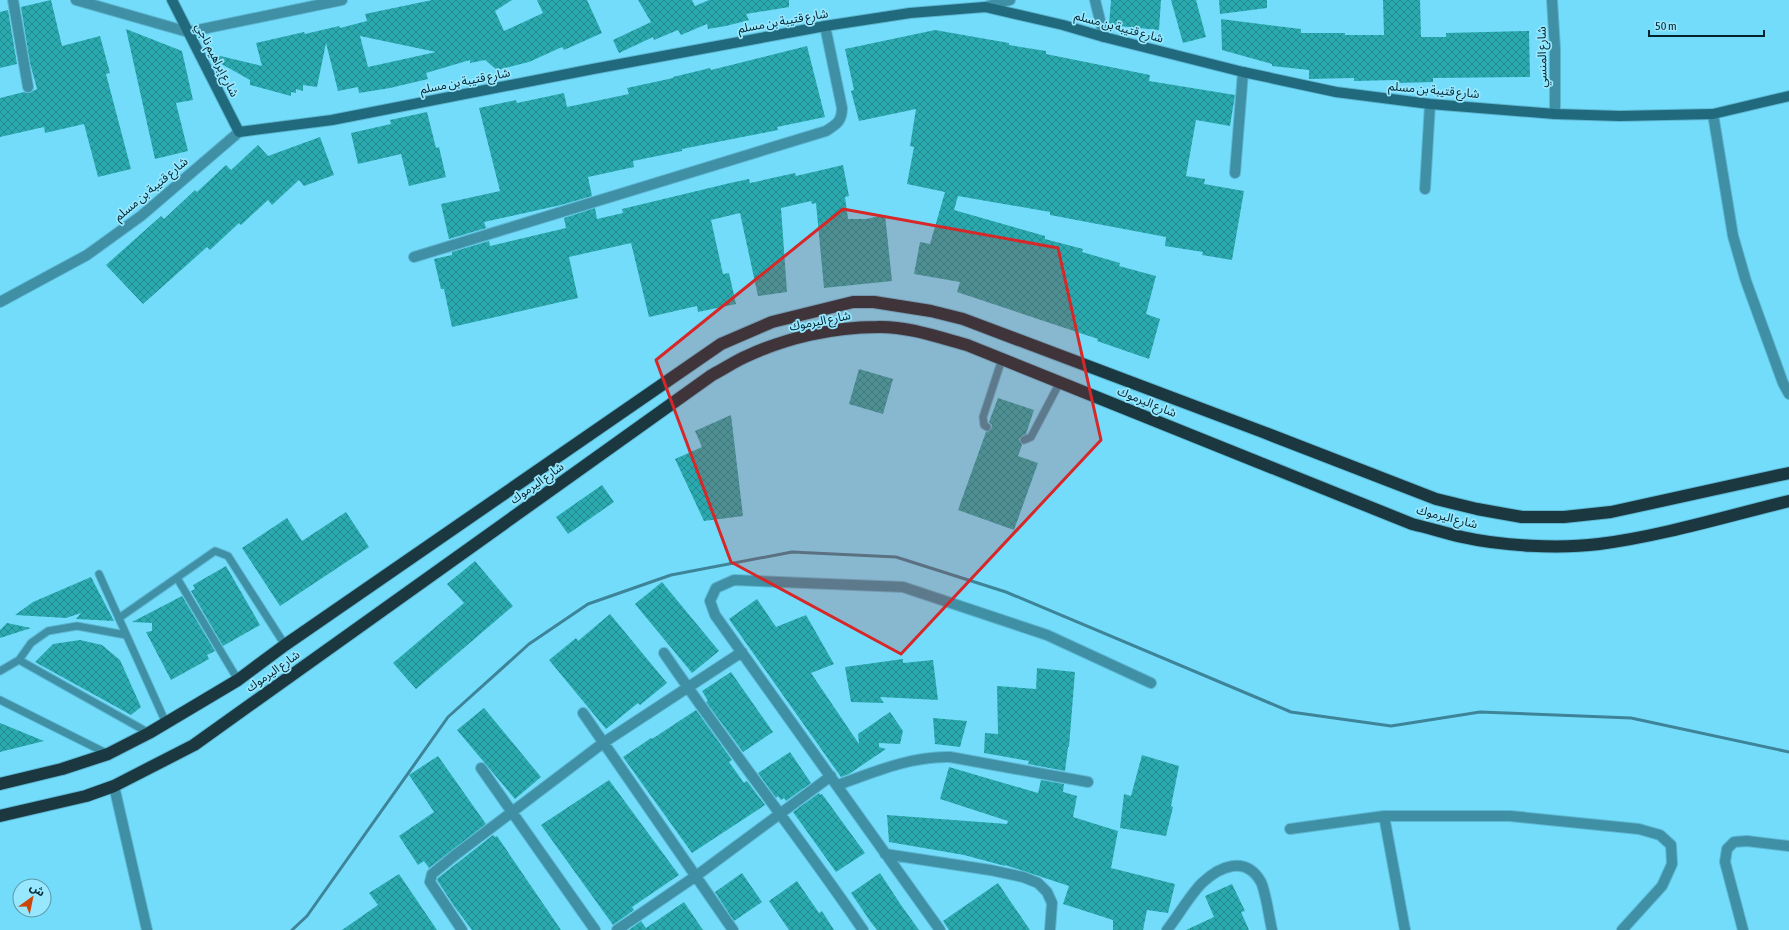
<svg xmlns="http://www.w3.org/2000/svg" width="1789" height="930" font-family="'Asap Condensed','Noto Sans Arabic',sans-serif">
  <style>
    .building { fill: url(#building-cross-hatch); fill-rule: evenodd }
    .lines { fill: none; stroke-linecap: round; stroke-linejoin: round }
    .lane-casing { stroke: #5db7d2; stroke-width: 9 }
    .street-casing { stroke: #5db7d2; stroke-width: 12 }
    .secondary-casing { stroke: #5db7d2; stroke-width: 12 }
    .highway-casing { stroke: #5db7d2; stroke-width: 14 }
    .lane { stroke: #3f8fa5; stroke-width: 7 }
    .street { stroke: #3f8fa5; stroke-width: 10 }
    .secondary { stroke: #216a7d; stroke-width: 10 }
    .highway { stroke: #1b3840; stroke-width: 12 }
    .rail { stroke: #3d8498; stroke-width: 3 }
    .marked { fill: #d62828; fill-opacity: 0.2; stroke: #d62828; stroke-width: 3; stroke-linejoin: round }
    .labels { text-anchor: middle; dominant-baseline: central; stroke-width: 3.5; stroke-linejoin: round; paint-order: stroke }
    .street-label { font-size: 12px; fill: #01242d; stroke: #97e7ff }
  </style>
  <defs>
    <pattern id="building-cross-hatch" width="8" height="8" patternUnits="userSpaceOnUse"><rect width="8" height="8" fill="#2aaaaf"/><path d="M0 0l8 8M0 8l8-8" fill="none" stroke="#228a8f"/></pattern>
  </defs>
  <rect width="100%" height="100%" fill="#74dcfb"/>
  <path class="building" d="M51 0 62 46 100 36 110 73 106 74 131 169 98 177 84 124 45 133 44 127 0 137V98L24 92 29 93 37 89 30 63 21 7Z
    M432 0H512L495 11 504 31 543 13 537 0H587L602 33 564 50 562 47 529 62 497 70 485 60 470 63V60L426 73 428 79 390 88 359 93 358 87 338 91 326 43 317 87 303 85V91L296 89V93L291 92V96L250 85V80L211 58 212 54 262 66 256 43 304 32 305 34 339 26 340 28 367 21 365 14ZM360 36 436 52 368 67Z
    M638 0H692L695 6 709 0H789V7L746 14 749 20 726 26 708 29 707 24 681 35 678 30 654 40 653 37 619 53 613 40 651 22Z
    M1111 0H1161L1159 30 1109 25Z
    M1171 0H1196L1206 37 1183 43Z
    M1219 0H1267V8L1220 14Z
    M1383 0H1420L1421 37H1446V33L1529 31 1530 77 1433 78V82L1396 83V80L1354 81V78L1309 79V70L1272 66V64L1222 50 1221 19 1301 29V33H1345V35H1384Z
    M8 10 17 64 0 68V12Z
    M126 29 182 51 193 100 176 103 188 151 155 159Z
    M935 30 1009 43V45L1046 51V54L1150 75 1149 81 1235 95 1230 126 1196 120 1186 176 1205 179 1204 184 1244 191 1232 260 1202 255 1203 252 1165 246 1166 237 1050 215V212L958 196 954 210 1045 236V239L1083 249 1082 252 1120 263 1119 266 1156 276 1146 314 1160 319 1149 359 1097 341 1098 339 957 292 960 282 914 274 920 242 930 244 945 192 907 184 914 147 910 146 916 109 859 121 851 91 854 90 845 49Z
    M807 46 825 117 777 127 778 130 682 149V151L633 161 634 167 588 177 592 196 561 205 484 222 486 228 449 239 441 204 500 191 479 108 516 100 517 103 564 93 567 107 629 94 627 88 673 78V77L710 68 711 70Z
    M427 112 436 148 439 147 446 177 409 186 401 154 358 164 351 133 391 124 390 120Z
    M320 137 334 175 304 186 299 180 272 205 268 200 241 225 239 223 210 250 207 247 143 304 106 265 161 216 164 219 195 190 197 192 226 165 231 170 258 145 268 156Z
    M843 165 849 196 845 197 848 219H866L885 215 892 281 824 288 816 203 812 204 811 201 781 208 787 292 758 296 740 213 711 220 723 274 729 273 736 304 698 312 697 306 649 317 631 243 569 257 578 298 452 327 444 289H441L434 259 452 255V252L489 241 490 246 566 228 564 218 595 208 597 219 623 213 622 209 730 183 749 179 750 183 795 173 796 176Z
    M859 369 893 379 883 414 849 404Z
    M998 398 1034 410 1026 434 1019 439 1022 445 1018 456 1038 463 1014 530 958 510 986 432 991 429 992 425 989 422Z
    M731 415 743 516 704 521 675 459 702 447 695 431Z
    M602 485 614 502 568 534 556 517Z
    M346 512 369 547 280 606 242 548 287 518 302 541Z
    M475 561 513 606 416 689 393 663 464 603 447 584Z
    M226 566 260 625 223 646 191 591 195 589 193 585Z
    M91 577 114 621 76 619 81 613 66 618 15 615 33 602Z
    M662 582 719 651 692 673 635 604Z
    M182 596 215 651 207 655 209 659 171 680 146 632 152 631V623L132 622Z
    M757 599 776 627 806 615 834 664 811 673 859 744 858 734 890 712 903 731 900 744 879 743V747L886 749 849 774 841 777 729 619Z
    M610 614 667 683 640 705 638 703 606 729 549 660 576 638 578 641Z
    M7 623 31 628 0 638V630Z
    M80 640 102 645 120 660 141 707 131 715 35 662 53 644Z
    M903 659V663L933 660 938 700 880 697 884 703 851 702 845 667Z
    M1037 668 1075 672 1069 747H1068L1065 771 1028 764 1029 761 984 753 985 733 998 734 997 686 1036 689Z
    M731 672 773 732 743 752 706 702 708 701 702 691Z
    M484 708 541 777 515 799 457 730Z
    M696 710 732 760 729 762 744 783 747 781 765 805 692 853 623 757 651 738 652 739Z
    M933 718 967 721 960 747 935 744Z
    M0 723 44 741 0 752Z
    M790 752 811 783 786 801 784 798 781 800 778 796 776 798 758 773Z
    M1142 755 1179 766 1171 806 1173 807 1166 836 1120 828 1124 794 1131 796Z
    M438 756 486 824 429 868 424 861 418 865 399 836 434 812 409 775Z
    M949 767 1038 793 1041 780 1064 784 1063 792 1077 796 1073 817 1118 831 1111 868 1175 884 1168 913 1147 910 1143 930H1113V920L1063 904 1069 886 1005 865V866L964 855 889 842 887 815 1007 824 1008 821 940 799Z
    M609 780 679 875 632 907 634 910 613 925 541 825Z
    M819 793 820 795 822 794 865 853 836 872 793 812Z
    M493 835 495 837 497 836 561 930H472L454 906 437 880 438 878Z
    M742 873 762 902 734 921 715 892Z
    M880 873 901 905 919 930H877L870 921 851 893Z
    M399 874 437 930H342L378 905 369 893Z
    M797 881 819 913 822 911 834 930H789L769 901Z
    M998 883 1030 930H949L943 921Z
    M1232 884 1245 911 1241 912 1249 930H1186L1214 917 1205 896Z
    M684 902 703 930H629L641 921 646 928Z"/>
  <g class="lines">
    <defs>
      <path id="lane" d="M987 427 984 425 983 417 1002 359
        M1024 440 1031 437 1060 382
        M99 574 166 723
        M177 578 238 680
        M119 618 215 551 228 556 285 645
        M19 660 149 733
        M0 671 19 660 31 643 48 631 77 626 126 635
        M0 700 108 754"/>
      <path id="street" d="M13 0 28 87
        M76 0 188 32 342 0
        M1095 0 1104 37
        M1552 0 1555 48V114
        M985 7 1010 0
        M1713 114 1733 236 1746 281 1783 383 1789 394
        M1235 173 1243 72
        M1425 189 1430 104
        M414 257 826 131C837 124 842 121 842 108L825 26
        M0 302 87 255 141 216 239 132
        M664 653C728 747 799 836 863 930
        M583 713 733 930
        M481 768 595 930
        M838 785C874 772 911 756 950 757L1088 782
        M114 786 147 930
        M1384 816 1405 930
        M1290 829 1384 816H1510L1639 829 1660 835 1671 845 1672 864 1662 886 1622 930
        M885 854 990 870 1023 877 1038 883 1047 892 1052 903 1050 930
        M462 930 430 882 432 874 454 856 603 743 742 652
        M617 930 696 876 831 776
        M940 930 715 615 710 601 716 588 734 580 903 587 1047 635 1151 683
        M1167 930C1178 916 1190 895 1202 883 1220 866 1246 855 1261 882 1266 893 1269 917 1272 930
        M1743 930 1725 862 1727 849 1734 842 1747 841 1789 846"/>
      <path id="secondary" d="M172 0 239 132 332 120 593 69 825 26 910 13 985 7 1063 25 1104 37 1243 72 1336 92 1430 104 1555 114 1620 116 1713 114 1789 96"/>
      <path id="highway" d="M0 784 62 769 108 754 149 733 238 680 285 645 721 344 772 322 853 302H874L931 311 963 319 1263 432 1436 499 1477 509 1522 517H1564L1611 512 1789 473
        M0 816 86 796 114 786 194 745 712 375C724 369 735 361 747 356 786 338 833 327 877 327 907 326 938 337 967 345L1412 524C1429 528 1445 533 1462 537 1502 546 1559 549 1599 544 1662 536 1727 516 1789 501"/>
    </defs>
    <use href="#lane" class="lane-casing"/>
    <use href="#street" class="street-casing"/>
    <use href="#secondary" class="secondary-casing"/>
    <use href="#highway" class="highway-casing"/>
    <use href="#lane" class="lane"/>
    <use href="#street" class="street"/>
    <use href="#secondary" class="secondary"/>
    <use href="#highway" class="highway"/>
    <path class="rail" d="M292 930 307 916 448 717 529 644 588 604 671 575 792 552 896 557 1006 592 1291 712 1391 726 1480 712 1631 718 1789 752"/>
  </g>
  <path class="marked" d="M843 209 1058 248 1101 440 901 654 731 562 656 360Z"/>
  <g class="labels">
    <g class="street-label">
      <text transform="translate(783 21) rotate(-10)">شارع قتيبة بن مسلم</text>
      <text transform="translate(1119 27) rotate(15)">شارع قتيبة بن مسلم</text>
      <text transform="translate(1542 57) rotate(-91)">شارع المنسي</text>
      <text transform="translate(217 60) rotate(63)">شارع إبراهيم ناجي</text>
      <text transform="translate(465 81) rotate(-11)">شارع قتيبة بن مسلم</text>
      <text transform="translate(1434 90) rotate(5)">شارع قتيبة بن مسلم</text>
      <text transform="translate(151 189) rotate(-40)">شارع قتيبة بن مسلم</text>
      <text transform="translate(820 321) rotate(-11)">شارع اليرموك</text>
      <text transform="translate(1147 402) rotate(22)">شارع اليرموك</text>
      <text transform="translate(537 483) rotate(-35)">شارع اليرموك</text>
      <text transform="translate(1447 517) rotate(14)">شارع اليرموك</text>
      <text transform="translate(273 671) rotate(-35)">شارع اليرموك</text>
    </g>
  </g>
  <g transform="translate(32 898) rotate(33)"><circle r="19" fill="#97e7ff" stroke="#5b99ab"/>
  <path d="M0-3L7 15L0 10L-7 15Z" fill="#cb4508"/>
  <text y="-6" font-size="11" font-weight="bold" text-anchor="middle" fill="#01242d">ش</text>
  </g>
  <path d="M1649 30v6h115v-6" fill="none" stroke="#01242d" stroke-width="2"/>
  <text x="1655" y="30" font-size="12" fill="#01242d" stroke="#97e7ff" stroke-width="3" paint-order="stroke">50 m</text>
</svg>
